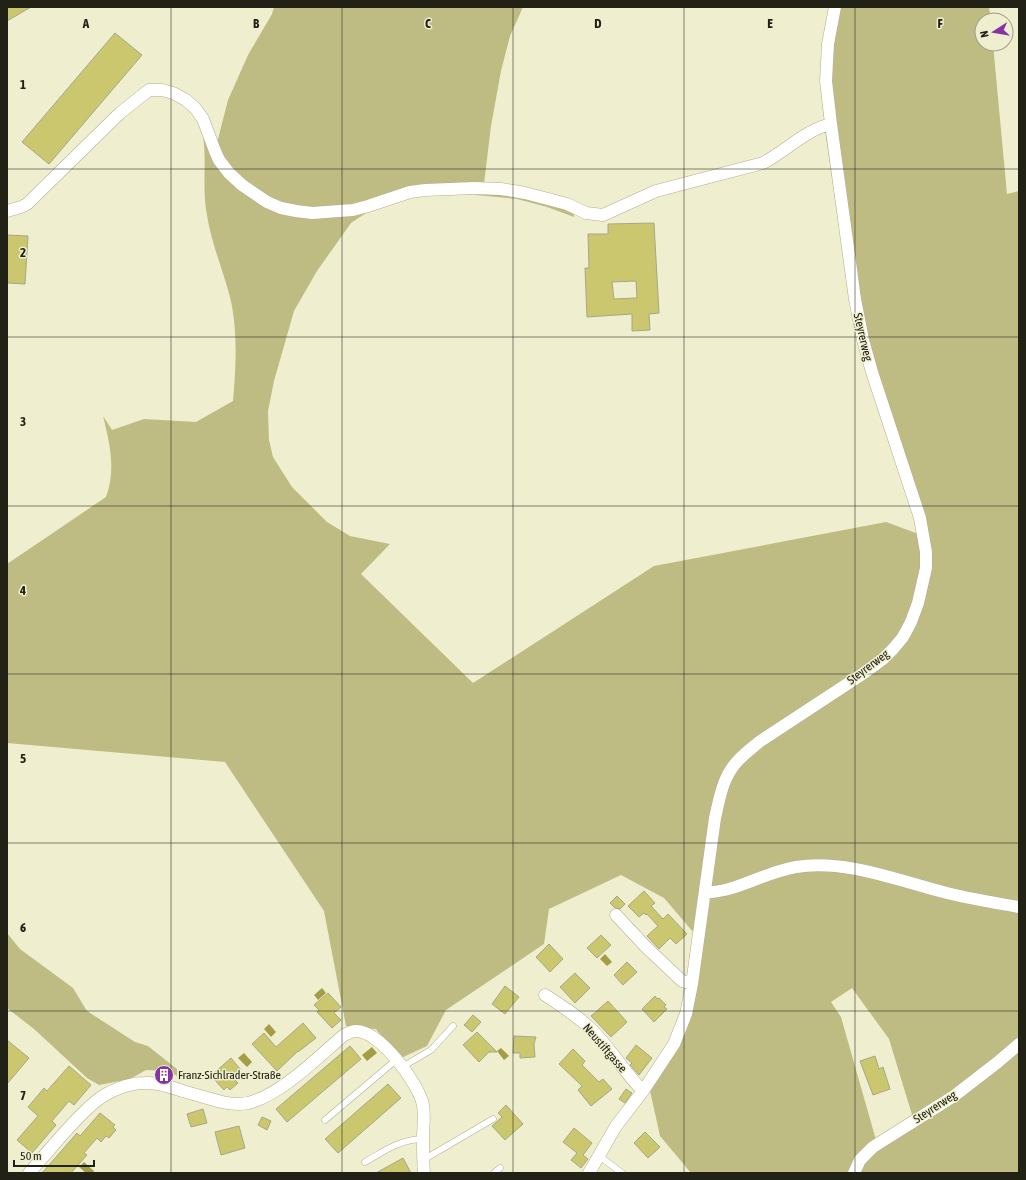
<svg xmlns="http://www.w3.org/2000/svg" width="1026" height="1180" font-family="'Asap Condensed',sans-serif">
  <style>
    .green { fill: #bfbc83; fill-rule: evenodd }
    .water { fill: #a39e46 }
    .building { fill: #cbc76f; stroke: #a7a689; fill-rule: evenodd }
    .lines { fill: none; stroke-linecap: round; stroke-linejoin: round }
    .service-casing { stroke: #b0af91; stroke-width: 7 }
    .minor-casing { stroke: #b0af91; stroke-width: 13 }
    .service { stroke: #fff; stroke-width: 6 }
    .minor { stroke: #fff; stroke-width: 12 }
    .grid { fill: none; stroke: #222116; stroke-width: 1; stroke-opacity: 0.55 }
    .labels { text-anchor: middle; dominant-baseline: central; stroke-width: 3; stroke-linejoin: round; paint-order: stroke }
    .street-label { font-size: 12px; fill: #222116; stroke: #efefcf }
    .poi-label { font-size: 12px; fill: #222116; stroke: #efefcf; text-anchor: start }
    .grid-label { font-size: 13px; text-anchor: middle; font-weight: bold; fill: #222116; stroke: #efefcf; stroke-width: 3; stroke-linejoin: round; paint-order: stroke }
  </style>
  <rect width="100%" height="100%" fill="#efefcf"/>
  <path class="green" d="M274 7H523L510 36 501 71 491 126 484 184 573 204 574 217 547 207 517 199 454 193 416 194 372 209 351 223 317 271 294 311 274 381 268 411 269 440 273 457 292 487 327 522 350 536 390 544 361 574 473 683 654 566 886 522 924 536 853 320 826 137 820 79 829 7H989L991 20H982V44H993L1007 194 1019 191V1173H691L660 1136 647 1077 669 1042 686 995 694 933 664 898 621 875 549 909 544 944 446 1010 427 1046 399 1059 376 1029 346 1026 324 911 225 762 7 743V564L106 497C116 470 110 444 103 416L112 430 144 419 196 422 233 401C236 367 238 330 230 297 222 267 210 240 206 209 202 183 208 151 201 127 199 118 181 98 174 90L214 140 218 139 228 100 248 55 272 14ZM852 988 889 1039 913 1118 876 1140 841 1017 831 1002Z
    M7 933 20 949 73 988 87 1011 135 1042 148 1046 177 1069V1076L169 1071 146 1070 130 1079 99 1085 87 1078 34 1029 7 1008Z"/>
  <path class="water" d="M605 954 612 962 607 966 600 959Z
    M322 988 326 993 318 1000 314 995Z
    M269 1024 276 1032 271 1037 264 1029Z
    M372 1047 377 1053 367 1061 362 1055Z
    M501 1048 509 1056 504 1060 497 1051Z
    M244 1053 252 1062 247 1067 238 1058Z
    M84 1162 94 1171 93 1173H86L79 1167Z"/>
  <path class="building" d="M7 7H31L7 21Z
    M115 33 142 55 49 164 22 142Z
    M654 223 659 313 649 314 650 330 632 331V314L587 317 585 268H589L588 234H608V224ZM636 281 637 298 614 299 612 282Z
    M7 235 28 236 25 284 7 283Z
    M644 891 655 903 651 906 663 919 668 914 687 934 676 944 670 938 659 949 647 936 658 926 647 914 646 915 644 913 639 917 628 906Z
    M617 896 625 904 620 909 615 908 610 903Z
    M601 935 611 945 597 958 587 948Z
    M549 944 563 959 550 972 536 957Z
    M627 962 637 972 623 985 614 975Z
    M575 973 590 988 575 1003 560 987Z
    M505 986 519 997 505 1014 492 1004Z
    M328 993 341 1007 334 1013 341 1020 332 1028 317 1012 319 1010 314 1005Z
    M655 996 657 999 659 998 666 1005 664 1007 667 1009 654 1022 642 1009Z
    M608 1001 627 1022 611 1037 591 1016Z
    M473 1015 481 1022 472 1032 464 1025Z
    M303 1023 316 1038 298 1052V1051L277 1071 252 1044 264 1033 276 1047Z
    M477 1032 497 1052H489L479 1062 463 1045Z
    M514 1036 536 1037 534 1044 535 1057 520 1058V1053H513Z
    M7 1040 29 1058 7 1084Z
    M636 1045 652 1058 639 1075 630 1065 632 1063 626 1058Z
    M350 1046 361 1059 287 1122 276 1109Z
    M573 1049 585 1061 582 1065 599 1082 603 1079 612 1089 591 1106 578 1090 582 1086 559 1064Z
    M875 1056 879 1069 883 1067 890 1089 873 1095 860 1061Z
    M231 1058 241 1070 233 1078 238 1083 230 1090 227 1087 224 1090 212 1077 215 1074 214 1073Z
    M69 1066 91 1085 74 1105 69 1101 52 1121 56 1125 32 1153 17 1140 38 1116 28 1107 44 1088 47 1091Z
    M388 1084 401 1098 338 1153 325 1139Z
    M626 1089 632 1093 625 1103 619 1099Z
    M506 1105 523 1124 505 1140 492 1126 502 1117 498 1113Z
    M203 1109 207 1123 191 1127 187 1114Z
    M100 1113 115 1125 113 1127 116 1130 109 1138 106 1136 101 1142 97 1138 84 1153 87 1155 71 1173H42L77 1133 80 1136Z
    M262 1117 271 1121 267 1130 258 1125Z
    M239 1126 245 1148 221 1155 215 1132Z
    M574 1128 592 1143 583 1155 588 1159 581 1168 571 1160 577 1153 563 1142Z
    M645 1132 660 1147 648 1158 634 1143Z
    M403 1158 411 1173H376Z"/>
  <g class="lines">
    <defs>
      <path id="service" d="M402 1067 431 1050 453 1026
        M325 1120 396 1060
        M598 1155 622 1173
        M423 1160 493 1119
        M365 1162C386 1150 398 1140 423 1139
        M494 1173 500 1168"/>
      <path id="minor" d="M7 211 21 207 27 204 120 113 149 90H162L173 93 186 100 195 108 203 119 215 151 219 160 229 173 242 185 267 202 281 208 296 211 312 213 353 210 368 206 410 192 425 190 474 188 501 189 525 193 567 204 586 213 603 215 656 191 763 163C786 151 805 130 831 124
        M705 893C714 892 724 891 732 888 754 881 773 871 796 867 846 859 899 881 947 893 971 899 995 903 1019 907
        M616 915 647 948 682 981 692 984
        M545 995C562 1006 579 1017 593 1031 611 1049 624 1072 643 1091
        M29 1173C50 1150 71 1122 95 1102 108 1091 128 1083 145 1083 159 1082 173 1088 186 1092 206 1097 228 1107 248 1103 281 1095 318 1057 344 1035 347 1034 352 1031 355 1031 379 1029 419 1084 423 1105 425 1117 423 1128 423 1139 423 1150 423 1162 424 1173
        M589 1173 616 1126 643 1091 674 1044 686 1014 692 984 715 818C719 801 722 782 732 768 739 757 750 750 759 742L864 673 883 659 893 649 903 637 911 622 918 603 926 568V552L920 518 872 372 863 340 855 299 831 124 826 81 828 44 835 7
        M854 1173 860 1160 873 1147 954 1096 998 1062 1019 1044"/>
    </defs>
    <use href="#service" class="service-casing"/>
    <use href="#minor" class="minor-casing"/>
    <use href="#service" class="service"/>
    <use href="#minor" class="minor"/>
  </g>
  <path class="grid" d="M171 7V1173M342 7V1173M513 7V1173M684 7V1173M855 7V1173M7 169H1019M7 337H1019M7 506H1019M7 674H1019M7 843H1019M7 1011H1019"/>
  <defs>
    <symbol id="building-disc" viewBox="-11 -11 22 22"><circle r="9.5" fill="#8634a3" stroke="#efefcf"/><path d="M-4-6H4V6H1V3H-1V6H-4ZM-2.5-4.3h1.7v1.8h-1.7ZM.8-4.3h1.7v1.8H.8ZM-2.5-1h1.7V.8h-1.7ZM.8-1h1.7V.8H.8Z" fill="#fff"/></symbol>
  </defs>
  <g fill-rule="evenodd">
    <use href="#building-disc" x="153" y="1064" width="22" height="22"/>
  </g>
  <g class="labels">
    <g class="street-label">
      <text transform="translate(863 337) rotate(77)">Steyrerweg</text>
      <text transform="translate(868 667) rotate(-37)">Steyrerweg</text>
      <text transform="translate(605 1048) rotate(49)">Neustiftgasse</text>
      <text transform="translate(935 1107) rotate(-33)">Steyrerweg</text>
    </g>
    <g class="poi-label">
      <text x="178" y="1075">Franz-Sichlrader-Straße</text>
    </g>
  </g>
  <g class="grid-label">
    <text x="86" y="28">A</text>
    <text x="256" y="28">B</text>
    <text x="428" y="28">C</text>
    <text x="598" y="28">D</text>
    <text x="770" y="28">E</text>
    <text x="940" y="28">F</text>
    <text x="23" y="89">1</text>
    <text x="23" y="257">2</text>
    <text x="23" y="426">3</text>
    <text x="23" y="595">4</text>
    <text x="23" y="763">5</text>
    <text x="23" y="932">6</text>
    <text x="23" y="1100">7</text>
  </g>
  <rect width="1026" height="1180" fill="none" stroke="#222116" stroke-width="16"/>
  <g transform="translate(994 32) rotate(258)"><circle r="19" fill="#efefcf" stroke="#9d9d85"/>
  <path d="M0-3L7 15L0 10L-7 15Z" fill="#8634a3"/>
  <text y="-6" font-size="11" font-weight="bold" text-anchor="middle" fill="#222116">N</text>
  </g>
  <path d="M14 1160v6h80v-6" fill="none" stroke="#222116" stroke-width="2"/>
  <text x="20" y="1160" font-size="12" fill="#222116" stroke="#efefcf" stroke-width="3" paint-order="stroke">50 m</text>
</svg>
